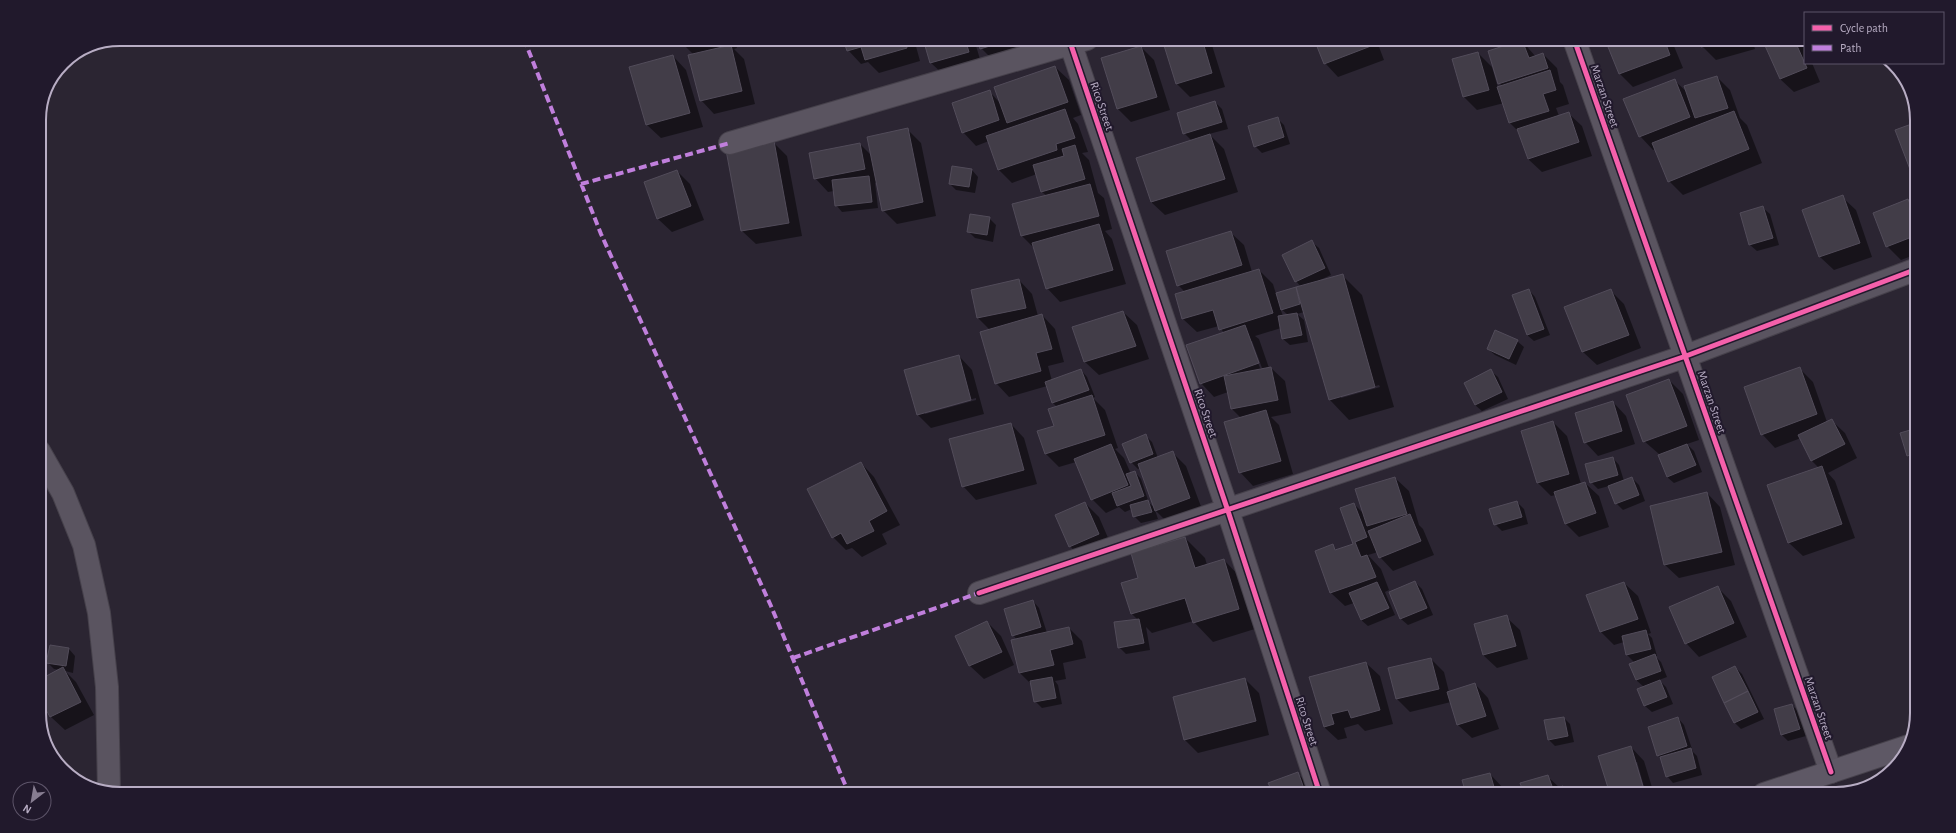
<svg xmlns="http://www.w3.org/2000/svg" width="1956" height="833" font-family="'Alegreya Sans',sans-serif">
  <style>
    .shadow { fill: #0007; fill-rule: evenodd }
    .building { fill: #423d48; stroke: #524c5a }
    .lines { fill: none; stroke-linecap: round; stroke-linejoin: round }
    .minor-casing { stroke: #46414b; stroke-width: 24 }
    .secondary-casing { stroke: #46414b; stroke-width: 24 }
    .minor { stroke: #5a5460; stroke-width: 22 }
    .secondary { stroke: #5e5865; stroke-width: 22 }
    .quiet { stroke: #c07fdc; stroke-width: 4; stroke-dasharray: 8 4; stroke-linecap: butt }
    .cycleway-casing { stroke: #21192c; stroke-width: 8 }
    .cycleway { stroke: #f560ab; stroke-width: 5 }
    .labels { text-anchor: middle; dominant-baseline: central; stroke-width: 4; stroke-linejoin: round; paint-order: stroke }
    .street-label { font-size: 12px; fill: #b8adc4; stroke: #21192c }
    .rim { fill: none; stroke: #b8adc4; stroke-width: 2 }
  </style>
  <rect width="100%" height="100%" fill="#2b2532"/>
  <path class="shadow" d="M683 39H734L737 48 734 49 744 59 755 104 714 114 701 100 694 55 685 46Z
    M844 39H914L920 61 879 73 868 62 861 64 848 50Z
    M924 39H974L982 66 945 76 931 63Z
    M979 39H1050L995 62 981 48Z
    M1163 39H1209L1211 42 1225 87 1190 97 1177 84Z
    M1315 39H1376L1384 60 1338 77 1325 63Z
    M1495 39H1519L1506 44 1507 46 1522 41 1536 57 1543 54 1557 68 1560 82 1563 85 1569 104 1556 108 1559 116 1568 113 1582 126 1592 156 1542 172 1528 159 1519 132 1510 123 1504 103 1477 110 1463 96 1478 53 1492 67 1498 88 1502 86 1499 83 1503 47Z
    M1601 39H1671L1683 68 1633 87 1620 74 1609 46Z
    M1700 39H1752L1755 49 1716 60 1702 46Z
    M1763 39H1800L1805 47V63H1812L1820 82 1794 92 1780 79Z
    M1141 47 1154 60 1170 110 1131 122 1118 109 1102 59Z
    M673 56 686 70 703 127 661 138 647 125 630 68Z
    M1055 67 1069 80 1081 115 1073 118 1078 124 1088 152 1082 153 1089 160 1098 193 1104 198 1112 229 1105 231 1112 239 1126 284 1060 302 1047 288 1035 249 1022 236 1047 196 1042 192 1037 174 1012 183 999 170 989 141 976 146 963 132 990 92 1000 103Z
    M1717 77 1730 90 1740 118 1747 125 1762 163 1683 195 1669 181 1656 149 1653 150 1640 136 1674 80 1688 93Z
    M1215 102 1222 109 1228 129 1209 134 1224 149 1238 192 1165 215 1151 202 1192 141 1184 133Z
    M1277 118 1284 125 1290 144 1262 153 1255 146Z
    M907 129 921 143 936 216 897 224 883 210 877 182 875 183 878 208 842 212 836 205 834 191 828 192 815 178 860 144 872 156Z
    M773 142 787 156 802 236 756 244 742 231Z
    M972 170 978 177 975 193 956 190 950 184Z
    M677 171 690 184 704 220 672 232 658 219Z
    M1842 197 1856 210 1872 257 1834 270 1820 257 1803 210Z
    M1908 200 1917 209V254L1901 260 1887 246Z
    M1763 208 1770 214 1779 245 1757 251 1750 245Z
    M989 218 996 225 993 242 975 238 968 231Z
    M1230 232 1244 245 1252 272 1259 270 1273 284 1276 294 1301 287 1296 281 1312 242 1319 248 1331 275 1318 281 1342 275 1362 295 1394 407 1349 420 1330 400 1304 312 1297 314 1304 320 1308 342 1290 345 1283 339 1281 328 1255 336 1259 339 1269 368H1271L1285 381 1291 413 1271 417 1279 425 1293 474 1253 486 1240 472 1241 418 1232 409 1228 392 1214 397 1201 383 1224 333 1219 326 1197 332 1183 319 1185 292 1178 285ZM1280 308 1288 315 1283 316ZM1250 341H1252L1262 368H1260ZM1379 385 1380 387 1341 398V396Z
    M1019 280 1032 294 1038 316 1042 315 1055 329 1064 362 1048 366 1052 381 1081 370 1087 377 1095 397 1093 398 1105 410 1118 448 1115 449 1124 458 1131 474 1135 472 1141 479 1149 503 1155 508 1140 468 1138 469 1131 462 1145 435 1152 442 1158 458 1173 453 1186 466 1203 512 1169 524 1155 510 1158 519 1141 523 1134 516 1132 509 1125 512 1119 507 1106 513 1092 499 1076 462 1059 467 1046 454 1038 432 1055 427 1057 407 1053 403 1047 386 1009 397 996 383 990 330 978 318 972 291Z
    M1529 290 1535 297 1550 335 1534 341 1527 335Z
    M1610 290 1624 304 1641 348 1597 365 1583 352 1566 308Z
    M1123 312 1137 325 1149 359 1099 375 1085 362 1074 328Z
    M1517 341 1524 347 1516 365 1495 355 1488 349Z
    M959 356 972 370 984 414 931 428 918 415ZM976 398V400L925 414V412Z
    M1799 368 1813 382 1827 422 1831 420 1845 433 1857 458 1828 473 1835 481 1855 538 1803 556 1789 543 1769 485 1819 468 1812 461 1801 438 1775 448 1762 434Z
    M1491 371 1498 377 1508 399 1482 411 1475 405Z
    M1669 380 1683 394 1699 440 1687 444 1694 451 1702 472 1674 483 1667 477 1659 454 1644 441Z
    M1613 402 1626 416 1635 444 1598 456 1585 442Z
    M1553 422 1567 436 1581 484 1585 483 1599 496 1609 527 1579 537 1566 524 1556 495 1551 496 1538 483 1522 431Z
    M1011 424 1024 438 1037 484 976 500 963 486Z
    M1917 429V461L1915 462 1908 455Z
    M1613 458 1619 465 1624 481 1632 478 1639 485 1645 501 1623 510 1616 503 1609 486 1598 489 1591 482Z
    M861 463 874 477 900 525 882 534 887 544 862 557 852 548 846 550 833 537Z
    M1395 478 1409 491 1419 525 1423 529 1434 555 1393 571 1380 557 1378 552 1368 555 1381 569 1389 590 1385 592 1395 615 1368 626 1361 620 1354 603 1345 606 1331 593 1316 551 1332 545 1337 551 1355 545 1354 504 1364 514Z
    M1707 493 1720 507 1735 565 1679 578 1665 565 1651 507Z
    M1517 502 1524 509 1528 524 1502 531 1495 524Z
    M1085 503 1099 517 1112 547 1083 560 1070 546Z
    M1185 538 1205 558 1207 565 1224 560 1243 580 1258 628 1213 642 1193 621 1152 633 1146 627 1150 650 1126 654 1119 647 1138 620 1132 614 1123 584 1140 578Z
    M1415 582 1422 589 1433 615 1408 625 1401 619 1390 592Z
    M1624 583 1638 596 1651 633 1648 634 1652 638 1657 656H1655L1661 662 1667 677 1659 680 1666 687 1673 704 1652 712 1645 706 1638 690 1644 687 1636 680 1635 663 1627 655 1624 642 1614 645 1601 632 1588 596Z
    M1718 588 1731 601 1747 637 1699 657 1686 643Z
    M1033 601 1039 608 1047 633 1069 628 1082 641 1086 658 1063 663 1066 679 1055 681 1058 685 1062 704 1042 708 1035 701 1032 685 1020 673 1013 641 1017 640 1013 635Z
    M1506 617 1520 630 1528 659 1497 668 1483 655 1475 625Z
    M987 622 1001 636 1014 665 984 679 970 666 956 636Z
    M69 649 75 656 73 673 65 671 76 682 94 715 65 730 51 717 39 694 60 670 54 669 47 662Z
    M1431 659 1444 672 1449 692 1475 684 1488 698 1499 729 1472 738 1458 725 1451 702 1410 712 1397 699Z
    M1366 663 1380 676 1393 724 1365 731 1358 724 1344 728 1347 738 1338 740 1324 727 1310 678Z
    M1735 667 1742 674 1764 719 1741 729 1735 723 1713 678Z
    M1245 679 1259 693 1269 735 1198 753 1185 740Z
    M1792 705 1799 712 1806 736 1788 741 1781 734Z
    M1564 718 1570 724 1574 742 1555 746 1549 740Z
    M1678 718 1684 725 1693 752 1697 756 1702 775 1673 783 1667 776 1661 758 1658 755Z
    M1631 747 1644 761 1654 794H1646L1637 762H1635L1644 794H1611L1600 757Z
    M1298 774 1311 787 1314 794H1262Z
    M1490 774 1503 788 1505 794H1467Z
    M1547 776 1560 788 1563 787 1570 794H1525Z"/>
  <path class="building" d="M681 39H709L684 46Z
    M843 39H905L907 48 865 60 861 47 847 51Z
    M923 39H965L969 52 930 63Z
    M977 39H1013L980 49Z
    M1162 39H1202L1212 73 1176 84Z
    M1314 39H1369L1371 46 1324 64Z
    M1614 39H1664L1670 55 1619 74 1606 42Z
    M1699 39H1730L1701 47Z
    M1762 39H1794L1807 68 1780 79Z
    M1522 40 1529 58 1543 53 1548 68 1498 84 1488 51Z
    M731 45 742 91 700 101 688 55Z
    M1141 46 1157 97 1117 109 1101 58Z
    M1478 52 1489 90 1463 97 1452 59Z
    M673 55 690 113 646 125 629 67Z
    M1055 66 1068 102 1007 123 994 87Z
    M1550 70 1556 90 1543 94 1549 111 1509 123 1497 87Z
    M1717 76 1728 108 1695 118 1684 86Z
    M1675 79 1690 117 1639 137 1623 99Z
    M990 90 999 120 962 133 952 103Z
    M1215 101 1222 122 1183 134 1177 113Z
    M1065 109 1075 138 1056 144 1057 150 998 170 986 136Z
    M1734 111 1749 149 1668 182 1652 143Z
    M1569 112 1579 142 1528 159 1517 129Z
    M1278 117 1284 137 1254 147 1248 126Z
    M1917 122V185H1916L1895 130Z
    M908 128 923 202 882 211 867 137Z
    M1210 134 1225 179 1151 202 1136 158Z
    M774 141 789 223 741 231 726 150Z
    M860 143 865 169 814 179 809 153Z
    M1075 145 1085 179 1041 192 1033 165 1064 156 1062 149Z
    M952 166 972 169 969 187 949 184Z
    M677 170 691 206 657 219 644 182Z
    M869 176 872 202 835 206 832 180Z
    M1090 184 1099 216 1021 236 1012 204Z
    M1843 195 1860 243 1819 257 1802 210Z
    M1908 199 1917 222V235L1886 247 1873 213Z
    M1763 206 1773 238 1749 245 1740 213Z
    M970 214 990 217 987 235 967 232Z
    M1099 224 1113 270 1046 289 1032 243Z
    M1231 231 1242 265 1177 286 1166 251Z
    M1312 240 1325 268 1295 282 1282 255Z
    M1259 269 1273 313 1219 330 1213 310 1182 319 1175 294Z
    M1343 274 1375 387 1329 400 1296 287Z
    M1019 279 1026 308 977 318 971 290Z
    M1296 287 1300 304 1281 310 1276 293Z
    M1529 289 1544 329 1527 335 1512 295Z
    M1611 289 1629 335 1582 352 1564 307Z
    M1123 311 1136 346 1084 362 1072 327Z
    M1297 313 1302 335 1282 339 1278 316Z
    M1042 314 1052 349 1036 353 1041 371 995 384 980 332Z
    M1245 325 1259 363 1200 384 1186 345Z
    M1495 330 1518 340 1509 359 1487 349Z
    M959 355 971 400 917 415 904 370Z
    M1271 367 1278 400 1231 409 1224 376Z
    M1800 367 1817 414 1761 435 1744 387Z
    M1081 369 1089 390 1052 403 1045 382Z
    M1491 369 1502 392 1475 405 1464 383Z
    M1669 379 1687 426 1643 442 1626 395Z
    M1092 395 1105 435 1045 454 1037 431 1054 426 1048 409Z
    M1613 401 1622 431 1584 443 1575 413Z
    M1266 410 1281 461 1239 473 1224 422Z
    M1832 419 1845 444 1811 461 1798 435Z
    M1553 421 1569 474 1537 483 1521 431Z
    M1011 423 1024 470 962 487 949 439Z
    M1917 428V453L1907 456 1900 433Z
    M1146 434 1153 454 1130 463 1122 444Z
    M1111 444 1128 485 1091 500 1074 459Z
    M1687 444 1696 465 1667 477 1658 455Z
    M1173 451 1190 498 1155 511 1138 464Z
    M1613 457 1618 475 1590 483 1585 464Z
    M861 462 887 511 869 521 874 531 847 544 841 533 832 538 807 489Z
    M1822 466 1842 524 1788 543 1767 485Z
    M1135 471 1144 496 1117 506 1112 493 1131 486 1126 474Z
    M1395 477 1407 514 1367 526 1355 489Z
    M1632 477 1639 495 1615 504 1608 486Z
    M1585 482 1596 513 1565 524 1554 492Z
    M1707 492 1722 552 1664 565 1650 506Z
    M1148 500 1152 512 1133 517 1130 505Z
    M1517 501 1522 517 1494 525 1489 509Z
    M1085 502 1099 534 1069 547 1055 515Z
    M1354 503 1367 537 1355 542 1361 557 1367 555 1376 577 1330 593 1315 551 1333 544 1335 550 1353 544 1340 508Z
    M1410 514 1421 541 1379 558 1368 531Z
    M1185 537 1195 568 1224 559 1239 609 1193 623 1185 598 1131 614 1121 583 1138 578 1131 553Z
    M1415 581 1427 608 1400 619 1389 592Z
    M1377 582 1389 608 1361 620 1349 593Z
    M1624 582 1638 619 1600 632 1586 595Z
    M1718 586 1734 623 1685 644 1669 607Z
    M1033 600 1041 627 1012 636 1004 609Z
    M1507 615 1516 646 1483 655 1474 624Z
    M1139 619 1144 643 1118 648 1114 622Z
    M987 621 1002 652 969 666 955 636Z
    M1069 627 1073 644 1050 650 1054 665 1019 673 1011 640Z
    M1646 630 1651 649 1626 655 1622 636Z
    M50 645 69 648 66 666 46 663Z
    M1655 654 1661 671 1636 680 1629 664Z
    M1431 658 1439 689 1396 699 1388 668Z
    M1366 662 1380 710 1351 718 1348 710 1331 714 1334 724 1324 727 1309 677Z
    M1735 666 1748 691 1724 703 1712 677Z
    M63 667 81 702 50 717 39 697V680Z
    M1052 677 1056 698 1034 702 1030 681Z
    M1245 678 1256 721 1184 740 1173 697Z
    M1660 680 1667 697 1644 706 1637 689Z
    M1475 683 1486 716 1457 725 1447 692Z
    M1748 691 1758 712 1734 723 1724 703Z
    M1792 704 1800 729 1781 735 1774 709Z
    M1564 717 1568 736 1548 740 1544 720Z
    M1678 717 1687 746 1657 756 1648 727Z
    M1631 746 1645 793 1610 794 1598 756Z
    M1691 748 1696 768 1666 777 1660 757Z
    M1298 772 1306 794H1261L1260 790 1270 787 1268 783Z
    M1490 773 1496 794H1466L1462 780Z
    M1548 775 1553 789 1563 786 1566 794H1524L1520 783Z
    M1250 788 1252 794H1234Z"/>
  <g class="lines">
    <defs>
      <path id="minor" d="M1069 39 1228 511 1320 794
        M1574 39 1831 772
        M730 143 1087 39
        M39 451 63 493 84 545 99 613 107 687 109 792
        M979 593 1686 356 1917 269"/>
      <path id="secondary" d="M1764 794 1909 746"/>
    </defs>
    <use href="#minor" class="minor-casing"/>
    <use href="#secondary" class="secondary-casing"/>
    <use href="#minor" class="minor"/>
    <use href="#secondary" class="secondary"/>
    <path class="quiet" d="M524 39 601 234 771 606 849 794
      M581 184 730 143
      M793 658 979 593"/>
    <defs>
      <path id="cycleway" d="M1069 39 1228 511 1320 794
        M1574 39 1831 772
        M979 593 1686 356 1917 269"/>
    </defs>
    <use href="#cycleway" class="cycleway-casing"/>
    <use href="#cycleway" class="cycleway"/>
  </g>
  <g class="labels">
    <g class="street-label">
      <text transform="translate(1605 96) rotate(71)">Marzan Street</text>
      <text transform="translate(1102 106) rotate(71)">Rico Street</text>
      <text transform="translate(1712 402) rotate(71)">Marzan Street</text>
      <text transform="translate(1206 413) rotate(71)">Rico Street</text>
      <text transform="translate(1819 708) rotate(71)">Marzan Street</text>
      <text transform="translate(1307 721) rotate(72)">Rico Street</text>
    </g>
  </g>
  <path d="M0 0H1956V833H0ZM120 46H1836A74 74 0 0 1 1910 120V713A74 74 0 0 1 1836 787H120A74 74 0 0 1 46 713V120A74 74 0 0 1 120 46Z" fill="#21192c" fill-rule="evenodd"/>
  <path class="rim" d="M120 46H1836A74 74 0 0 1 1910 120V713A74 74 0 0 1 1836 787H120A74 74 0 0 1 46 713V120A74 74 0 0 1 120 46Z"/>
  <rect x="1804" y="12" width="140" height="52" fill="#21192c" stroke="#5d5469"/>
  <rect x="1812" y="25" width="20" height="6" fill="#f560ab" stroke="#5d5469"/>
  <text x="1840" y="32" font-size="12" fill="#b8adc4">Cycle path</text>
  <rect x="1812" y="45" width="20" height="6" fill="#c07fdc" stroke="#5d5469"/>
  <text x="1840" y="52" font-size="12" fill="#b8adc4">Path</text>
  <g transform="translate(32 801) rotate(211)"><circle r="19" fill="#21192c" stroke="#5d5469"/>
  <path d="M0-3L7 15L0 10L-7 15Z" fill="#877d91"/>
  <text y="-6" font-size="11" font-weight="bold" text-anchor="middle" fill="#b8adc4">N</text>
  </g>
</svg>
